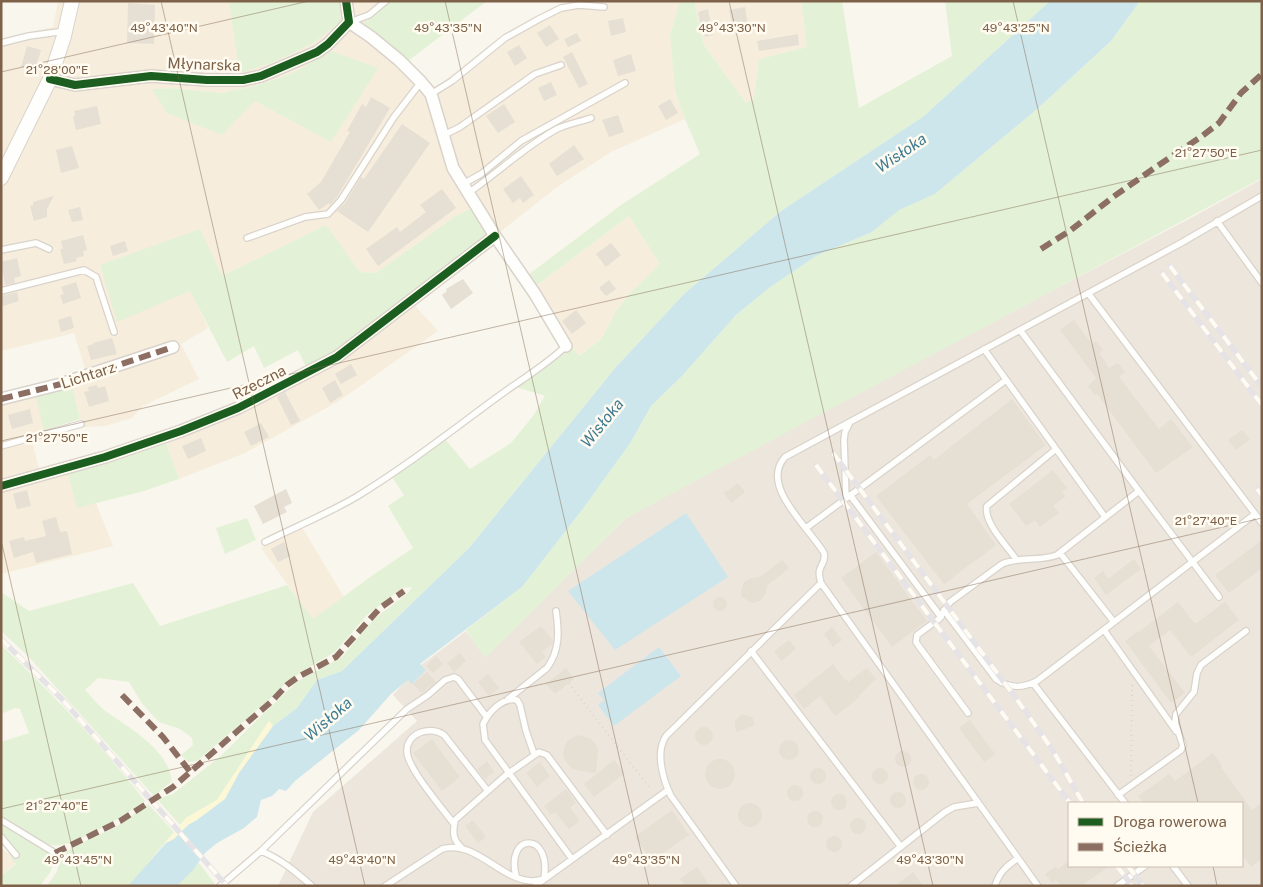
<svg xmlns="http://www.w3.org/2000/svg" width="1263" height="887" font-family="'Public Sans',sans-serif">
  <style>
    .residential { fill: #f6eddd; fill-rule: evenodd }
    .industrial { fill: #ede6dd; fill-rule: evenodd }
    .green { fill: #e3f2d6 }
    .sand { fill: #fcf7d5 }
    .water { fill: #cde6ec }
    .building { fill: #e6dfd4 }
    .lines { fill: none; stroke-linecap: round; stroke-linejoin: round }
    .service-casing { stroke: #d9d3cb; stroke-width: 8 }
    .minor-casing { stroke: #d9d3cb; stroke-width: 14 }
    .tertiary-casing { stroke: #d9d3cb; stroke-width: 16 }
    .path { stroke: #dcd6ce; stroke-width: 2; stroke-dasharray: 1 4; stroke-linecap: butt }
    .service { stroke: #fefefc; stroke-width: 5.5 }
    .minor { stroke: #fefefc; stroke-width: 11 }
    .tertiary { stroke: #fefefc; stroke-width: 14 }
    .rail-casing { stroke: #e6e3e6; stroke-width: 5.5 }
    .rail { stroke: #fffbf1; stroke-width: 4; stroke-dasharray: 11; stroke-linecap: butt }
    .quiet { stroke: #8d6e63; stroke-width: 6; stroke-dasharray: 12 6; stroke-linecap: butt }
    .cycleway-casing { stroke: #fffbf1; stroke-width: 11 }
    .cycleway { stroke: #1b5e20; stroke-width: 8 }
    .ticks { fill: none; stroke: #7d6148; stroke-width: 1; stroke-opacity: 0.45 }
    .labels { text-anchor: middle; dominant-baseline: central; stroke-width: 5; stroke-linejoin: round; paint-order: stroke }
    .street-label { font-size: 15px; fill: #7d6148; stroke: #fffbf1 }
    .water-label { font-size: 16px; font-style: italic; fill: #3f7b92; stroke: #fffbf1 }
    .ticks-label { font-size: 12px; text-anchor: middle; fill: #7d6148; stroke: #fffbf1; stroke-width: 5; stroke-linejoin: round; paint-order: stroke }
  </style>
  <rect width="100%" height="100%" fill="#f9f6ed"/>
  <path class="residential" d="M58 1H229L239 72 274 62 314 43 341 21 339 1H392L363 25 408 61 433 87 443 82 498 38 571 1H680L670 35 675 91 685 119 611 152 557 187 499 233 473 207 454 217 376 273 360 272 326 225 222 276 100 265 102 273 190 290 208 328 181 344 199 379 143 406 132 418 105 426 82 427 72 386 86 372 74 333 1 351V39L53 27ZM331 51 330 141 255 101 153 89 170 88 221 93 255 86 293 73Z
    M696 1H801L807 47 759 59 754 99 746 103 704 45 695 6Z
    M629 216 660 264 630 293 616 311 602 338 578 356 564 336 536 286Z
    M410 300 438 331 339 401 245 453 179 479 165 440 337 357Z
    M34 387 46 437 32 441 40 472 66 465 77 507 96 503 113 546 1 574V396Z
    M302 527 344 597 313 620 261 548Z
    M1 848 7 853 9 851 16 863 1 876Z"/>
  <path class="industrial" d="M1262 179V886H278L313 812 417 721 393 695 421 665 466 631 485 657 626 518 819 413 1187 220ZM1069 803H1242V866H1069Z"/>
  <path class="green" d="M229 1H339L341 21 314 43 274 62 239 73Z
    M392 1H487L408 61 362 25Z
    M680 1H696L695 6 704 45 746 103 754 99 759 59 807 47 801 1H842L859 108 952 56 945 1H1050L924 116 781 211 684 294 616 367 469 548 342 671 317 680 297 708 273 726 269 721 217 800 186 818 180 825 157 799 173 794 222 755 260 717 298 681 342 657 373 620 409 592 412 587 402 588 367 615 335 652 301 672 284 685 272 697 197 761 188 762 181 755 193 745 192 738 180 729 159 722 143 705 129 682 98 678 85 690C91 696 97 704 104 710 128 727 168 749 172 781L154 796 28 656 1 631V592L29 611 133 583 160 626 287 585 313 619 373 575 413 548 388 506 404 495 392 477 445 439 470 469 511 443 533 416 545 396 516 387 572 347 579 356 602 338 616 311 630 293 660 264 629 216 536 286 528 275 621 205 700 154 685 119 675 91 670 35Z
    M1140 1H1262V178L1054 290 626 518 485 658 466 630 522 587 582 510 631 442 651 406 682 376 736 315 769 288 816 256 872 232 898 210 935 194 1036 110 1111 41Z
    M331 51 378 68 331 142 255 101 222 135 167 113 152 89 170 88 221 93 255 86 293 73Z
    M473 207 488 232 486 239 347 344 307 369 298 350 264 368 254 346 227 362 190 291 117 322 100 265 200 229 222 276 326 225 360 272 376 273 454 217Z
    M72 386 80 419 44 430 36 397Z
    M165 440 179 479 144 491 77 508 68 474 109 461Z
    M247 518 256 540 225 554 216 528Z
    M1 645C52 693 101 745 145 801 126 814 74 849 52 845 34 842 17 827 1 818V742L29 733 20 709 15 708 1 714Z
    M148 804 174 832 129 886H47L57 871 61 855 79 844 116 827Z
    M1 824 49 852 54 857 51 871 40 886H1V876L16 864 11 858V855L13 854 15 856 19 853 1 832Z
    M199 863 215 884 213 886H177Z"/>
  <path class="sand" d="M269 721 273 726 239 773 225 799 197 820 188 825 174 839 166 843 186 818 217 800Z"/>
  <path class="water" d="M1050 1H1140L1111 41 1036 110 935 194 899 210 872 232 816 256 769 288 736 315 682 376 651 406 631 442 582 510 522 587 420 664 426 670 412 684 408 680 391 694 359 730 295 781 286 791 279 789 272 796 261 800 257 817 244 828 217 843 205 853 194 869 177 886H128L166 843 174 839 188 825 197 820 225 799 239 773 273 726 297 708 317 680 342 671 469 548 616 367 684 294 781 211 924 116Z
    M686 513 728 577 615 650 568 591Z
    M659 647 681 676 614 726 598 705 604 700 598 693Z"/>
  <path class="building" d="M128 3 155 5 154 44 127 43Z
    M745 7 748 25 733 28 729 10Z
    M708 9 713 35 705 37 704 33H702L698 12Z
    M623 18 626 32 611 36 608 21Z
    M550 25 559 39 546 47 537 33Z
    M577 33 581 41 568 47 564 39Z
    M798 34 799 45 759 51 757 41Z
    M519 45 527 58 515 66 507 52Z
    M27 46 41 50 35 69 21 67Z
    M572 52 588 84 579 88 563 57Z
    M631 54 636 71 618 76 613 60Z
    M551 82 557 95 544 101 538 88Z
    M371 97 390 108 337 197 330 205 329 203 319 210 307 194 321 182 350 132 347 131 362 104 366 107Z
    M670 99 678 113 666 120 658 106Z
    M504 104 515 122 498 133 486 116Z
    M97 106 101 124 76 130 73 117 75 116 74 111Z
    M618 115 624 132 609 137 602 120Z
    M402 124 430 143 368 232 337 211 345 203 361 177 364 179Z
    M574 145 584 159 557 176 549 164Z
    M72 146 79 168 61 173 56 150Z
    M521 176 534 195 523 203 520 198 513 203 503 189Z
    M442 189 456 208 378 266 366 249 397 227 400 232 426 212 420 205Z
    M54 196 47 209V217L34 221 30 206 33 205V202Z
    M80 207 83 220 72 222 68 210Z
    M83 235 87 250 83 251 84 256 76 258 77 261 64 264 60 249H63L61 241Z
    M125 241 128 251 113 256 110 246Z
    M611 243 621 255 606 267 596 254Z
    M17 258 21 276 14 278 15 283 5 285 1 262Z
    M463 279 473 293 451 309 442 295 447 291 446 289Z
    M609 280 616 289 606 296 599 288Z
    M76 282 81 298 63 304 60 295 64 294 61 287Z
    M17 292 19 301 3 306 1 296Z
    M576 310 586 323 572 334 562 321Z
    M71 316 74 328 61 332 58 320Z
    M1074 320 1092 344 1096 341 1103 350 1099 353 1109 368 1118 363 1125 372 1119 377 1159 429 1171 419 1193 447 1156 473 1097 394 1095 395 1088 386 1096 378 1060 330Z
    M112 338 117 354 91 360 87 346 94 344 93 343Z
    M351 364 357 375 341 384 335 374Z
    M335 380 343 395 330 403 322 388Z
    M97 385 98 388 105 386 109 401 89 407 84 392 89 391 88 387Z
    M285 392 300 421 291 425 277 397Z
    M1012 399 1046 445 967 504 996 545 944 584 876 496 930 455 934 460Z
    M30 409 33 423 12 429 8 415Z
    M261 423 269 437 251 446 244 432Z
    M1242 430 1250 439 1236 450 1228 440Z
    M201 438 206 451 188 459 182 446Z
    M1053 470 1067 488 1062 492 1066 496 1053 506 1059 513 1040 527 1035 520 1026 526 1009 504Z
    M738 483 745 492 731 503 724 493Z
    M286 489 292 503 284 507 287 512 263 524 254 506Z
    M27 490 31 506 17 509 13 494Z
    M56 517 60 532 67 531 72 554 36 563 33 552 14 558 9 541 24 537 25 541 46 536 42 521Z
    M1262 540V568L1229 593 1215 575Z
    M284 542 291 556 278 562 271 549Z
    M876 552 927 621 892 647 841 578Z
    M1134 559 1141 569 1106 595 1094 578 1103 571 1108 579Z
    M782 560 789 568 767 586 766 594 761 600 754 603 750 602 742 597 741 590 744 582 751 578 760 577Z
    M713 604a7 7 0 1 1 14 0a7 7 0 1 1-14 0Z
    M1178 602 1195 624 1225 602 1239 620 1191 657 1170 630 1149 646 1185 693 1171 703 1125 641 1138 631 1139 632Z
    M541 626 553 641 552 644 542 652 546 657 537 664 519 642Z
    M832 627 842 640 833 647 824 634Z
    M789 640 796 649 781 661 774 651Z
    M460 653 466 661 454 672 447 663Z
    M436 656 443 664 433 673 426 666Z
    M833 664 845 680 847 679 848 682 867 668 876 679 859 696 860 697 835 716 820 696 804 709 794 695Z
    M566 668 574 679 555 694 546 684Z
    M427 672 436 682 422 693 413 684Z
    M488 674 499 688 489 696 478 682Z
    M742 714 752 717 755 725 737 732 735 728V721Z
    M970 720 995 754 984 762 959 728Z
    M695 736a9 9 0 1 1 18 0a9 9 0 1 1-18 0Z
    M578 735 590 738 597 746 598 752 596 773 576 770 571 768 564 759 563 753 567 741Z
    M432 739 460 777 442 791 413 753Z
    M779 750a10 10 0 1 1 20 0a10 10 0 1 1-20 0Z
    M895 759a8 8 0 1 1 16 0a8 8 0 1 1-16 0Z
    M1213 753 1222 766 1221 767 1252 810 1262 803V858L1251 867 1242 854V803H1143L1138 796 1169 774 1175 781Z
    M705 774a15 15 0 1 1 30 0a15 15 0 1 1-30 0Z
    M614 760 625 773 594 797 584 784Z
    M487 761 494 772 485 779 477 769Z
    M540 762 550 776 537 787 526 773Z
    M810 776a8 8 0 1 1 16 0a8 8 0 1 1-16 0Z
    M872 776a8 8 0 1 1 16 0a8 8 0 1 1-16 0Z
    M913 782a8 8 0 1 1 16 0a8 8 0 1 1-16 0Z
    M787 793a8 8 0 1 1 16 0a8 8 0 1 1-16 0Z
    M566 789 576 803 570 808 580 821 569 829 555 812 551 815 544 806Z
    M890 800a8 8 0 1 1 16 0a8 8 0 1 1-16 0Z
    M831 802a8 8 0 1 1 16 0a8 8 0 1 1-16 0Z
    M738 815a12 12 0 1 1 24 0a12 12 0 1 1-24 0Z
    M672 810 689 835 652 861 635 837Z
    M807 819a8 8 0 1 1 16 0a8 8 0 1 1-16 0Z
    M850 826a8 8 0 1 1 16 0a8 8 0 1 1-16 0Z
    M473 820 486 837 478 843 465 826Z
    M826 844a8 8 0 1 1 16 0a8 8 0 1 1-16 0Z
    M1069 861V866H1110L1081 886H1060L1056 880 1052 883 1045 874 1056 866 1058 869Z
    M697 867 710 886H685L680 879Z
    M913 872 923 886H895Z"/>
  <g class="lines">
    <defs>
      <path id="service" d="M350 22 369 15 386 1
        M1 43 29 36 65 31
        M431 94 452 81 505 38 539 19 561 8 579 5 604 7
        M444 135 460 127 535 74 561 65
        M463 184 481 174 521 141 625 83
        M468 193C498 173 525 146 557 129 567 124 580 122 591 118
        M1217 221 1262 283
        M247 238 305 217 328 214 341 200 394 117 421 82
        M1 250 36 243 49 249
        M1 291 84 270 96 277 114 332
        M1088 293 1262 523
        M984 349 1105 517
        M1 446 81 424
        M1139 491 1219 597
        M850 495 941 617
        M846 498 844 440 845 432 850 422
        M806 528 1006 380
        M265 542C295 527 327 514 356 497 405 467 450 432 496 398 519 381 545 366 566 346
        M1060 553 1114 622
        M1016 559C1007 546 983 522 987 506L1056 449
        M944 610 996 679C1010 689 1023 688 1037 681L1255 514
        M1104 630 1176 731
        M751 651 901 847
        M1033 683 1125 803
        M508 699 547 668C560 650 559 632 556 611
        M968 713 918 645 916 642 917 635 939 619 950 602 1002 564C1020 556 1039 562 1057 555L1139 491 1020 330
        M534 754 526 731 520 705 517 700C502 697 489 712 483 724L485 740 572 859
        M1118 795 1181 750 1183 745 1175 723 1176 714 1194 692 1197 673 1201 665 1246 631
        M1 820 55 853
        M454 824C443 809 408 769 407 752 406 733 430 725 444 735L488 791
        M1 837 16 855
        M461 847C452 839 453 831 455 820L506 775 539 752 547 755 607 835
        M261 851C281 859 296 872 312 886
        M1173 866 1188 886
        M220 886 261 851 407 709 428 695 445 680 454 677 458 679 486 716
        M385 886 442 849C475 839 500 880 532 881 536 881 540 880 544 879 552 830 505 833 516 876
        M535 886 668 790
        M736 886 671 796C663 780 655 752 666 736L821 583
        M851 886 945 812 954 807 978 803
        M995 886C999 872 1007 866 1018 858
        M1038 886 821 583C815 564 827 566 824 553 809 527 759 486 785 457L1181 243 1262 196
        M1117 886 1145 866"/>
      <path id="minor" d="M349 22 371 37 399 60 421 82 431 94 453 168 495 236 535 294 566 346
        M50 79 75 85 151 76 207 80H243L261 76 317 52 328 44 349 22 346 1
        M1 399 61 384 173 347
        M1 486 105 457 181 431 238 408 337 357 495 236"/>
      <path id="tertiary" d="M1 178 50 79 64 36 72 1"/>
    </defs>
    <use href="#service" class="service-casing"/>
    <use href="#minor" class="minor-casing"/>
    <use href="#tertiary" class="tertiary-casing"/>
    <path class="path" d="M569 683C596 720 624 754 651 790
      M1131 776 1132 685"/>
    <use href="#service" class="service"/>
    <use href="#minor" class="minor"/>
    <use href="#tertiary" class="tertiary"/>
    <defs>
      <path id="rail" d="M1170 266 1262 387
        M1162 273 1262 405
        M833 453 1018 701 1052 749 1083 803
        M816 465 1070 803
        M1257 489 1262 495
        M1 639 61 698 227 886
        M1117 866 1132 886
        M1128 866 1143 886"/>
    </defs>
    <use href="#rail" class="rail-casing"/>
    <use href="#rail" class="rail"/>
    <path class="quiet" d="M1041 249 1071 230 1113 197 1153 169 1202 136 1219 123 1241 93 1262 74
      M1 399 61 384 173 347
      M122 695 163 737 191 773
      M55 853 120 821 173 787 272 701 287 685 298 677 336 657 380 608 404 591"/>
    <defs>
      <path id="cycleway" d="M50 79 75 85 151 76 207 80H243L261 76 317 52 328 44 349 22 346 1
        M1 486 105 457 181 431 238 408 337 357 495 236"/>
    </defs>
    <use href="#cycleway" class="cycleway-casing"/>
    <use href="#cycleway" class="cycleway"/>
  </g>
  <path class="ticks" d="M161 1 365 886M445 1 649 886M729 1 933 886M1013 1 1198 803M1 72 309 1M1 441 1262 150M1 540 81 886M1 809 1262 518M1213 866 1217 886"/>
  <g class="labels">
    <g class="street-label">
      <text transform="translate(204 64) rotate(2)">Młynarska</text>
      <text transform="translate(88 375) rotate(-18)">Lichtarz</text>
      <text transform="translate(259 382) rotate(-27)">Rzeczna</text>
    </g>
    <g class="water-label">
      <text transform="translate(901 153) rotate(-34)">Wisłoka</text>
      <text transform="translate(602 423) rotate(-51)">Wisłoka</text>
      <text transform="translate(328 719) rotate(-41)">Wisłoka</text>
    </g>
  </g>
  <g class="ticks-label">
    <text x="164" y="32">49°43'40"N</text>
    <text x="448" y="32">49°43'35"N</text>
    <text x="732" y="32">49°43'30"N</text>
    <text x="1016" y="32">49°43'25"N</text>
    <text x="57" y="74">21°28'00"E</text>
    <text x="1206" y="157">21°27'50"E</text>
    <text x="57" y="442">21°27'50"E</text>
    <text x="1206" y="525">21°27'40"E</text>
    <text x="57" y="810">21°27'40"E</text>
    <text x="78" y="864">49°43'45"N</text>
    <text x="362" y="864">49°43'40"N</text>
    <text x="646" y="864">49°43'35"N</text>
    <text x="930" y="864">49°43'30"N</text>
  </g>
  <rect width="1263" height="887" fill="none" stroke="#7d6148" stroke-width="5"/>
  <rect x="1068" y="802" width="175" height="65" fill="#fffbf1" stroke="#cbbdad"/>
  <rect x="1078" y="818" width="25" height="8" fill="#1b5e20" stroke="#cbbdad"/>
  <text x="1113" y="827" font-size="15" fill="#7d6148">Droga rowerowa</text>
  <rect x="1078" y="843" width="25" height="8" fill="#8d6e63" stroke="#cbbdad"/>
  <text x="1113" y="852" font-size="15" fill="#7d6148">Ścieżka</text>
</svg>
